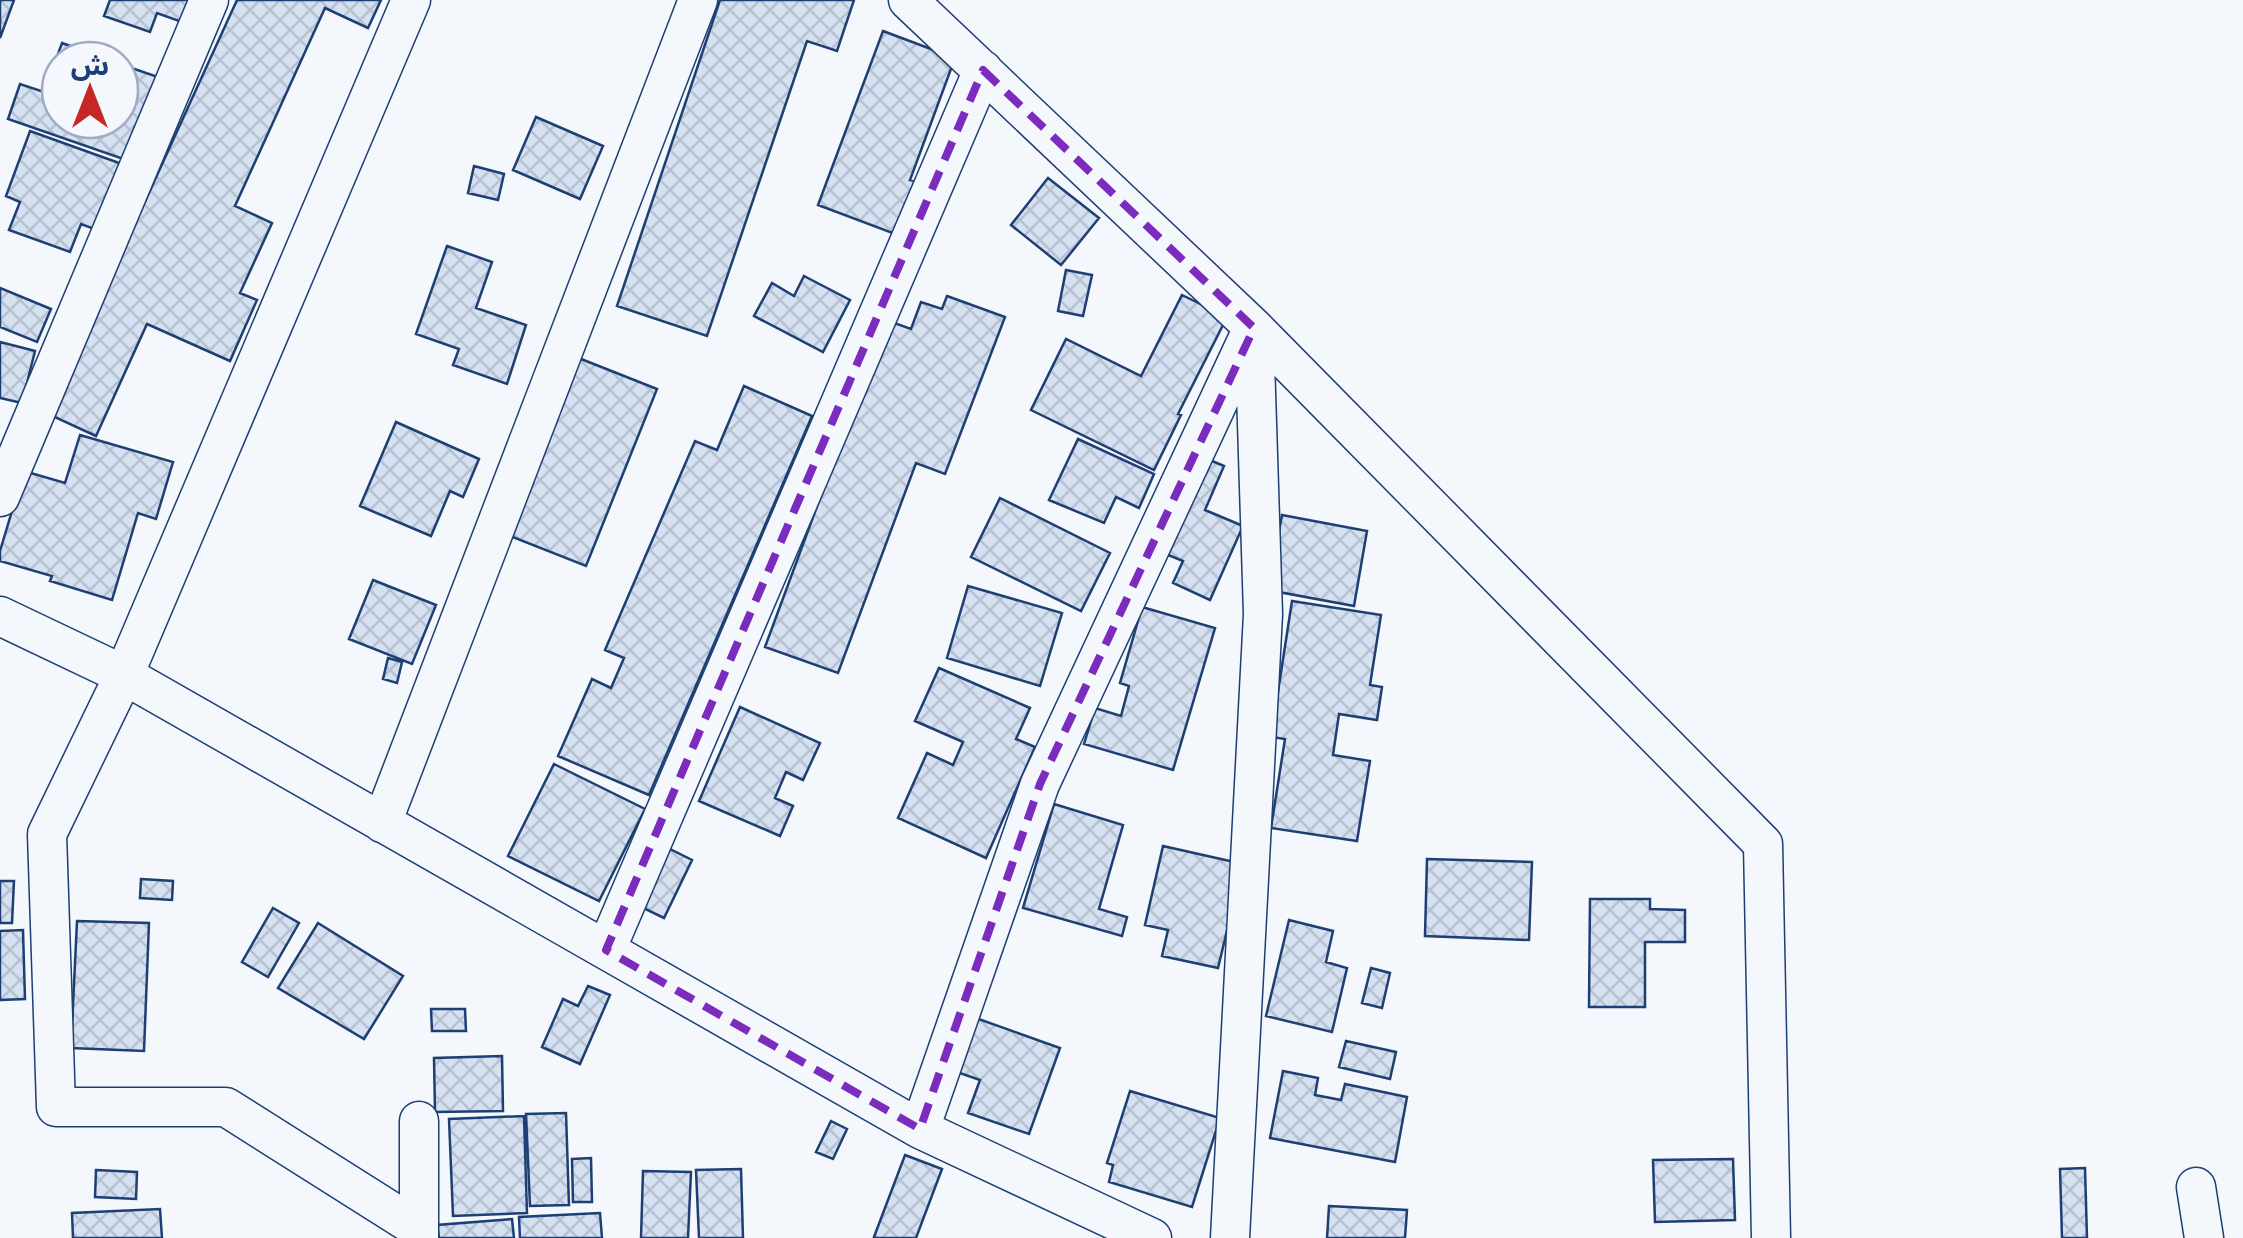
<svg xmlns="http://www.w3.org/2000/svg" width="2243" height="1238" font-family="Barlow,'Noto Sans Arabic',sans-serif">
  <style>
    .building { fill: url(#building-cross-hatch); stroke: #1d3f73; stroke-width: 2.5 }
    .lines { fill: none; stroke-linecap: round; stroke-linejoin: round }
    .minor-casing { stroke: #1d3f73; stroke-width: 41 }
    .minor { stroke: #f4f7fb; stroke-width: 38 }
    .marked { fill: none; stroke: #7b2cbf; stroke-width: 8; stroke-dasharray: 20 12; stroke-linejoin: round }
  </style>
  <defs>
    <pattern id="building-cross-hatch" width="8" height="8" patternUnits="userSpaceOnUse" patternTransform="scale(2.5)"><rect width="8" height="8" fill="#d5e0f0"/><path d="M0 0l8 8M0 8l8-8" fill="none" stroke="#b6c1d1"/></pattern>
  </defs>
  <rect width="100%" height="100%" fill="#f4f7fb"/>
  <path class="building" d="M0 0H14L0 38Z
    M110 0H202L193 26 157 13 150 32 104 16Z
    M237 0H381L368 28 325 8 235 206 272 223 240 293 257 300 230 361 147 324 96 436 48 414Z
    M720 0H854L837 51 807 41 707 336 617 306Z
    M883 31 955 58 910 180 915 181 895 234 818 205Z
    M62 43 109 60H60V120H120V64L158 77 129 161 8 119 20 84 44 92Z
    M536 117 603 146 580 199 513 170Z
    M30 131 122 164 97 230 81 224 70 252 9 230 20 202 6 196Z
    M474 166 504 174 498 200 468 193Z
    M1048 178 1099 218 1061 265 1011 225Z
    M447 246 492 262 476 308 526 325 507 384 453 365 459 349 416 334Z
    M1066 270 1092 275 1083 316 1058 311Z
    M804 276 850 300 823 352 754 316 772 283 794 296Z
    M0 288 51 309 37 342 0 327Z
    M1182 295 1227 317 1178 414 1181 415 1154 470 1031 410 1066 339 1141 376Z
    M947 296 1005 317 945 474 916 463 838 673 765 647 886 320 911 329 921 302 942 309Z
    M0 342 35 351 22 403 0 398Z
    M571 355 657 389 586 566 500 532Z
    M744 386 812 416 649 795 558 756 592 679 611 688 624 658 605 650 695 441 717 450Z
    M396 422 479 459 463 497 450 491 431 536 360 506Z
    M80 435 173 462 156 519 138 513 112 600 50 581 52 576 0 561V551L24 471 65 483Z
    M1078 439 1154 474 1139 508 1116 497 1104 523 1049 500Z
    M1198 455 1224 466 1205 510 1243 526 1210 600 1173 583 1183 561 1156 550Z
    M1000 498 1110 553 1081 611 971 557Z
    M1282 515 1367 531 1354 606 1268 590Z
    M373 580 436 605 412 664 349 639Z
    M968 586 1062 613 1040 686 947 658Z
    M1292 601 1381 615 1370 685 1382 687 1377 720 1339 714 1333 755 1370 761 1357 841 1271 828 1285 739 1271 737Z
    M1142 607 1215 628 1173 770 1084 744 1095 708 1121 716 1129 686 1120 683Z
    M388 658 402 662 397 683 383 679Z
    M939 668 1030 708 1016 739 1035 747 986 858 898 818 927 753 953 765 963 742 915 721Z
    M740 707 820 743 803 780 786 772 775 798 793 806 780 836 699 801Z
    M554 764 645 809 599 901 508 856Z
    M1054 804 1123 825 1099 909 1127 917 1122 936 1023 908Z
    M1163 846 1243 864 1218 968 1162 956 1168 930 1145 925Z
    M668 848 692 860 664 918 639 906Z
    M1427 859 1532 862 1529 940 1425 936Z
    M141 879 173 881 172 900 140 898Z
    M0 881H14L12 923H0Z
    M1590 899H1650V909L1685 910V942H1645V1007H1589Z
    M273 908 299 923 268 977 242 962Z
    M1289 920 1333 931 1326 962 1347 968 1332 1032 1266 1016Z
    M77 921 149 923 144 1051 71 1048Z
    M318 923 403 976 364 1039 278 988Z
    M23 930 25 999 0 1000V931Z
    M1371 968 1390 973 1382 1008 1362 1003Z
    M588 986 610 995 580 1064 542 1047 563 999 578 1006Z
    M431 1009H465L466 1031H432Z
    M973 1017 1060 1048 1029 1134 968 1113 980 1080 954 1071Z
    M1346 1041 1396 1052 1390 1079 1339 1067Z
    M502 1056 503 1111 435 1112 434 1058Z
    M1283 1071 1318 1078 1315 1095 1341 1100 1345 1084 1407 1097 1395 1162 1270 1138Z
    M1130 1091 1220 1118 1192 1207 1109 1182 1113 1165 1107 1163Z
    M566 1113 569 1205 530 1206 526 1114Z
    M524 1116 527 1213 453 1216 449 1119Z
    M831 1121 847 1129 833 1159 816 1152Z
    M905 1155 942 1169 916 1238H876L874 1237Z
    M591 1158 592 1202H573L572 1159Z
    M1733 1159 1735 1220 1655 1222 1653 1160Z
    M2085 1168 2087 1238H2062L2060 1169Z
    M741 1169 743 1238H699L696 1170Z
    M96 1170 137 1172 136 1199 95 1197Z
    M643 1171 691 1172 688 1238H641Z
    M1329 1206 1407 1210 1405 1238H1327Z
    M160 1209 162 1238H73L72 1213Z
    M600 1213 602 1238H520L519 1217Z
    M512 1219 514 1238H439L437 1225Z"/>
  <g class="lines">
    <defs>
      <path id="minor" d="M411 0 124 675 47 834 56 1107H226L419 1229
        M908 0 1254 328 1763 844 1771 1238
        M0 497 209 0
        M0 616 124 675 920 1129 1152 1238
        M382 823 698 0
        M606 950 983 70
        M419 1121V1238
        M920 1129 1040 784 1250 334
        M2196 1187 2204 1238
        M1230 1238 1263 614 1254 328"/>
    </defs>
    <use href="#minor" class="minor-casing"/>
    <use href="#minor" class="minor"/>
  </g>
  <path class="marked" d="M983 70 1254 328 1040 784 920 1129 606 950Z"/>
  <g transform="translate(90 90)"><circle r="48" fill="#f4f7fb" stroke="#9eadc5" stroke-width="2.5"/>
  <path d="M0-8L18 38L0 25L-18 38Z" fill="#c62828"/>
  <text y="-15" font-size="28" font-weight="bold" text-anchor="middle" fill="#1d3f73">ش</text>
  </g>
</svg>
